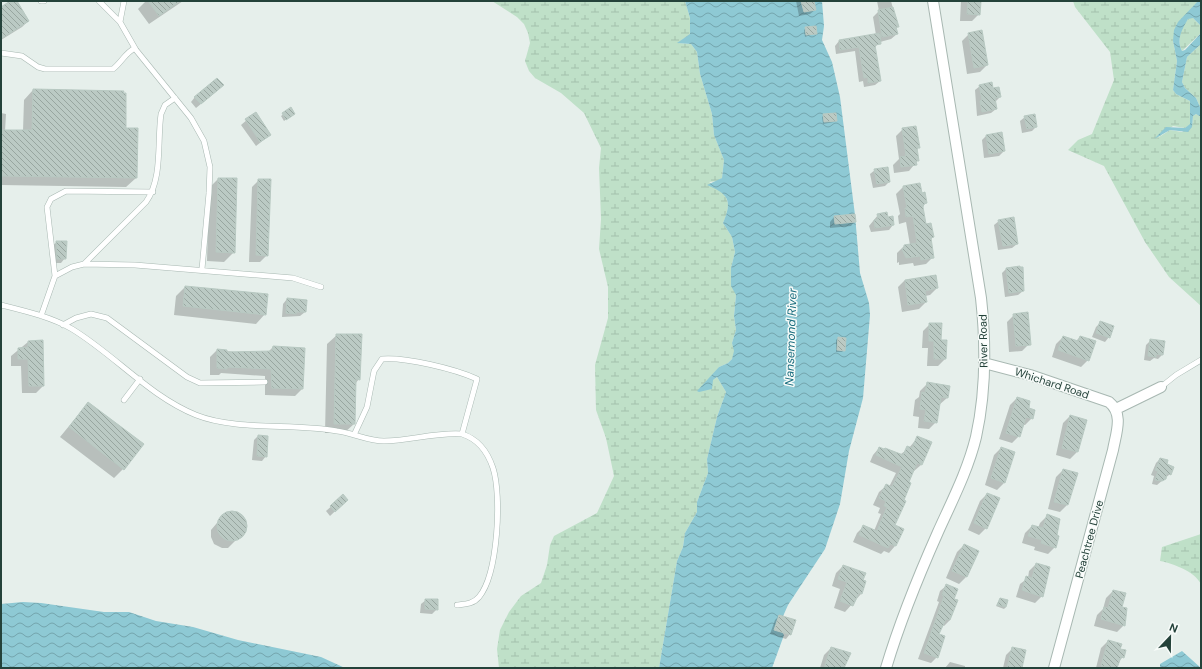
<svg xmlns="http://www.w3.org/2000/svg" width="1202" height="669" font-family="'DM Sans',sans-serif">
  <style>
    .wetland { fill: url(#wetland-marsh) }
    .water { fill: url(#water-waves) }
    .shadow { fill: #0003 }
    .building { fill: url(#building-back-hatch); stroke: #b8c9c2 }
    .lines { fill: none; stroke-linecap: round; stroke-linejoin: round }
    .lane-casing { stroke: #a8b8b2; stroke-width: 6 }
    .street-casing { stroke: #a8b8b2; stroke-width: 12 }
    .lane { stroke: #fff; stroke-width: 5 }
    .street { stroke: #fff; stroke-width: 10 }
    .labels { text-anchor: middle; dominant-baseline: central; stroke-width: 3; stroke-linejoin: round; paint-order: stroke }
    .street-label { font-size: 11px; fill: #24423a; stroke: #f7fbf9 }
    .water-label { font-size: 12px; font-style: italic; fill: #1c6f80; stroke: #f7fbf9 }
  </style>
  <defs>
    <pattern id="wetland-marsh" width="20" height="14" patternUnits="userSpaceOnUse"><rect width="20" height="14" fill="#bfe0c8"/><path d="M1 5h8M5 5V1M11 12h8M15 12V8" fill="none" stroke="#a4c1ad"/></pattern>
    <pattern id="water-waves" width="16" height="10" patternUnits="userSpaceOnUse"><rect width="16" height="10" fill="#8ec9d4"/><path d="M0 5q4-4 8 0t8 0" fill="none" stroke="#74a5ad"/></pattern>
    <pattern id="building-back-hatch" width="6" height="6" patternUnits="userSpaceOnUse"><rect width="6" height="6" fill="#bbcac4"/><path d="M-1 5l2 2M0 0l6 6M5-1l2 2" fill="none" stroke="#98a6a0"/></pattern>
  </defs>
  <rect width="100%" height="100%" fill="#e6efeb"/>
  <path class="wetland" d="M492 1H685L690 18V34L678 43 691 44 697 52 700 74 712 114 714 135 724 160 722 178 718 181 709 182C728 195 733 201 723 223L732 237 735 252 731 268 736 295 734 316 736 330 732 343 735 351 732 359 728 363 719 367 713 380 717 377 726 392 717 417 707 459 708 473 697 502V512L685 533 683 547 677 561 659 668H499L497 649 500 630 509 612 521 596 541 583 547 565 550 545 554 536 597 513 614 476 606 438 596 410 595 365 608 318V287L599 249 601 219 599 168 601 148 584 113 561 93 535 78 529 71 525 61 530 43 528 33 524 24 517 17Z
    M1073 1H1198L1173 41 1177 61 1173 90 1176 94 1190 101V125L1185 128 1173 126 1156 139 1170 130 1182 132 1192 126 1193 116 1196 114 1201 117V306L1169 277 1145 242 1104 166 1068 150 1078 140 1092 134 1114 80 1110 52 1075 7Z
    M1190 17 1193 18 1201 26V33L1182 51C1176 40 1181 25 1190 17Z
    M1201 44V109L1196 98 1185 88 1182 82 1187 57Z
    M1201 534V584C1194 571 1174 564 1160 561L1162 547Z"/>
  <path class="water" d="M685 1H822L824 26 822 40 832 62 840 97 855 215 860 273 869 303 870 315 863 398 849 451 840 504 825 549 788 605 780 623 779 628 784 635 772 668H659L677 561 683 547 685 533 697 512V502L708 473 707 459 717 417 726 392 717 377 713 380 712 389 699 392 697 391 719 367 728 363 732 359 734 351 732 343 736 330 734 316 736 295 731 286V268L735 252 732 237 723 223C733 200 728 194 707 185L722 178 724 160 714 135 712 114 700 74 697 52 691 44 677 43 690 34V18Z
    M1198 1H1201V26L1193 18 1188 19C1182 29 1176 40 1182 51L1185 50 1201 33V44L1187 57 1182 82 1185 88 1196 98 1201 109V117L1196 114 1193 116 1192 127 1188 132 1170 130 1154 139 1166 127 1185 128 1190 124V101L1176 94 1173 90 1177 61 1173 41 1174 30 1178 22Z
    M23 602 41 603 104 612H129L156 621 193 627 238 640 321 657 345 668H1V604Z
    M1182 651 1201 668H1160V664Z"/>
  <path class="shadow" d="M12 1H16L28 21 22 27 1 40V8Z
    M146 1H183L149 24 138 9Z
    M796 1H813L815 10 810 14 799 16Z
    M877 1H891L898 27 896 29 897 34 891 39 880 42 874 48 880 81 875 85 864 87 863 81 859 82 855 51 836 54 835 46 839 41 876 35 873 17 879 11Z
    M961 1H980L979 14 972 21H960Z
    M806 28 816 33 805 37 804 30Z
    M969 34 987 65 980 72 967 74 962 41Z
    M980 86 992 89 1000 97 995 102 996 109 991 113 977 116 975 90Z
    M33 90 125 129H137L136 178 126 187 1 185V113L6 114 5 131H23L24 100Z
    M218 90 196 108 191 102 195 97Z
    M291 109 292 115 284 121 281 116Z
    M255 113 270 135 256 146 241 125Z
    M824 115 836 121 834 122 823 124 822 117Z
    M1025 117 1036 127 1032 131 1022 133 1020 121Z
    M903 129 919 147 917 150 918 160 909 171 894 173 893 165 899 159 896 136Z
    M986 136 1004 151 999 156 984 158 982 140Z
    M875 170 889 182 885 186 873 188 870 174Z
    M218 179 234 252 224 262 207 261 209 188Z
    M259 180 267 255 260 262H249L252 187Z
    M903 187 921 194 926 203 922 207 925 225 933 237 930 240 933 257 926 264 914 266 913 263 899 265V262L897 263V253L904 246 910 245 906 222 899 224 898 216 900 214 896 194Z
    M878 215 887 218H892L893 225 889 230 871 232 869 226Z
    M834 217 855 221 851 226 830 228V222Z
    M999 221 1017 244 1012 248 998 250 994 225Z
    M57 242 65 258 61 263H53L52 246Z
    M1006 269 1023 291 1018 295 1005 297 1002 273Z
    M905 280 937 288 930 295 925 296 926 302 919 309 902 312 898 287Z
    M185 287 265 314 256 324 174 315 176 296Z
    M287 299 305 312 300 316 282 317 283 304Z
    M1014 315 1029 344 1022 351 1009 352 1007 322Z
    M1101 322 1109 337 1105 342 1092 337 1096 327Z
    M930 324 945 359 938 366H927L928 348H922L923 331Z
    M337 335 359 379 355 384 354 424 344 433H325L327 344Z
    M1063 337 1076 341 1080 337 1088 360 1081 367 1052 357 1056 344Z
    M838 338 844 350 842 352H836V340Z
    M1151 340 1162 355 1158 359 1154 358 1150 361 1144 360 1146 345Z
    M28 342 43 386 36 393H22L21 366H11V356Z
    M273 347 304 349 302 389 295 396 265 395V376L221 373 219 375H210V357L217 350 243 353 245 352H268Z
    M927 384 947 398 939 405 936 422 929 429 918 428 919 417 913 416 915 400 919 397 920 391Z
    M1017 398 1027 409 1032 418 1025 425H1023L1019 436 1012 443 999 439 1010 405Z
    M88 403 123 469 114 478 60 437Z
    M1070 416 1077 452 1070 459 1056 455 1063 423Z
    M258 436 266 456 262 461 252 460 254 440Z
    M918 437 931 443 921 465 914 471H913L894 526 902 529 895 546 889 553 884 551 881 554 853 542 857 533 864 526 874 531 881 514 878 513 880 508 873 505 879 492 886 486 889 487 896 473 870 462 873 455 879 448 901 454 909 448Z
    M1001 448 1004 483 997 490 985 485 994 455Z
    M1160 459 1170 474 1157 485 1152 484 1154 476 1151 475 1156 463Z
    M1063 470 1077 474 1067 505 1060 512 1048 509 1056 477Z
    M987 494 986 528 979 535 968 530 980 501Z
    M343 496 347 500 330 516 326 511Z
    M231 513 240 515 246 524 245 531 228 548H222L214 544 211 537V530L222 517Z
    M1047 516 1055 547 1048 554 1034 550 1035 547 1022 543 1025 533 1032 526 1038 528 1040 523Z
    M964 545 966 577 959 584 946 578 957 552Z
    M1036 564 1042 596 1035 603 1016 597 1020 584 1028 578 1029 571Z
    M843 566 865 582 861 594 845 612 834 608 840 589 832 586 836 573Z
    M946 586 953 600 950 620 944 626 942 625 938 635 937 657 931 663 918 659 939 602 937 601 940 591Z
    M1113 591 1124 625 1117 632 1094 626 1097 615 1103 609 1106 598Z
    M1000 599 1006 607 1004 609 996 606Z
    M426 600 437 609 432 614 420 613 421 604Z
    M779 616 790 634 786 639 770 634 775 620Z
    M1108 641 1119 649 1123 657 1118 662 1116 668H1096L1101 648Z
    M831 648 843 668H820L824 655Z
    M1013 648 1022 668H1003L1006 655Z
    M950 662 965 666V668H945Z"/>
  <path class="building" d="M10 1H17L29 21 1 39V7Z
    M148 1H180L159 16Z
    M801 1H814L816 10 804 12Z
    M968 1H981L980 15 967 14Z
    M893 7 899 27H896L898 34 882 37 878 10Z
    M816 26 817 34 806 35 805 27Z
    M982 30 988 65 974 68 968 33Z
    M880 33 881 44 875 45 881 81 868 83V77L864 78 859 47 840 50 839 40Z
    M217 78 224 85 201 104 194 97Z
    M992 82 993 88 999 87 1001 97 995 98 997 109 982 112 980 101 982 100 979 85Z
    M33 89 124 91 123 93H126V128H138L137 178 1 176V130H32Z
    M291 107 295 114 286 120 282 113Z
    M256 112 271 135 260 142 245 119Z
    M836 113 837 121 824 122 823 114Z
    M1035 114 1037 127 1027 129 1024 116Z
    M916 126 920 148H917L919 161H916L917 165 901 167 900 157 906 156 902 128Z
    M1002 132 1005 151 989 154 986 135Z
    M888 167 890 182 877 184 874 169Z
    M218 178H237L235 253 216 252Z
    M258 179H271L268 256 256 255Z
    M920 183 922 193 925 192 927 203 924 204 923 207 926 224 931 223 934 237 931 238 934 258 921 260 920 256 906 258 902 249 904 248V245L917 243 913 216 906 217 905 208H907L903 186Z
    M887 212 888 217 893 216 894 225 875 228 874 220 878 219 877 214Z
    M855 214 856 222 835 224 834 216Z
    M1014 217 1018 244 1003 246 998 220Z
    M56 241H67L66 259H57Z
    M1020 266V267H1023L1024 291 1009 293 1006 268Z
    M936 275 938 288 925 291 927 302 908 305 905 280Z
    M185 286 268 294 266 315 183 306Z
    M287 298 307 300 306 312H296V314L286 313Z
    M1028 312 1031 345 1016 346 1013 314Z
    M1100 321 1114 326 1110 338 1096 333Z
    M929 323H942L941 340H947L946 359H934V341H929Z
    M336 334H362L360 380 356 379 355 424H334Z
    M1063 336 1078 341 1080 336 1096 341 1089 361 1058 350Z
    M838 337 846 338 845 351 837 350Z
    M1150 339 1165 341 1163 355 1156 354V357L1148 356Z
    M43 340 44 386H29L28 359H18V348L28 347V341Z
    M273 346 305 348 303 389 272 388 271 369 227 367V369L217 368V349L227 350V352L272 351Z
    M927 382 950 386 948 398 941 397 937 423 924 421 926 410 920 409 922 392 925 393Z
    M1017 397 1030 401 1029 408 1035 410 1033 419 1026 417 1020 437 1006 433Z
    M88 402 144 444 124 470 69 427Z
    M1070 415 1087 420 1078 452 1062 448Z
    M258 435 268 436 267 457 257 456Z
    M917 436 932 442 922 465 917 463 909 482 911 483 904 500 906 501 895 525 904 529 896 546 890 544 888 548 859 535 863 525 877 531 887 507 884 506 886 501 879 498 886 484 892 487 902 467 876 455 879 447 884 449 885 448 903 455 907 446 912 448Z
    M1001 447 1015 452 1005 483 991 478Z
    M1160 458 1168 460 1167 464 1174 467 1171 475 1167 473 1166 479 1162 481 1155 480 1158 471 1155 470Z
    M1063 469 1078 473 1068 505 1054 502Z
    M987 493 1000 498 987 529 974 523Z
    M343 494 348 500 335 512 330 506Z
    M217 526a15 15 0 1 1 30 0a15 15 0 1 1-30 0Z
    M1047 514 1060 519 1057 535 1059 536 1056 548 1041 543 1042 540 1028 536 1032 525 1043 528Z
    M964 544 979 551 967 577 952 571Z
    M1036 563 1050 567 1043 597 1022 590 1026 576 1032 578Z
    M843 565 866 573 863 580 866 581 862 594 859 593 853 606 840 601 847 582 838 579Z
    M946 584 958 589 954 599 958 600 950 620 946 619 939 634 945 636 938 658 924 653 944 596 942 595Z
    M1113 590 1126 593 1122 607 1127 608 1125 626 1101 619 1104 607 1108 608Z
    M1000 598 1008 600 1006 607 997 605Z
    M425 599H438V610L425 609Z
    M779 615 796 620 791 635 774 630Z
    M1108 640 1122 644 1120 649 1126 650 1124 658 1121 657 1117 668 1101 666Z
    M831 647 851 653 844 668H824Z
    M1012 647 1026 650 1022 668H1007Z"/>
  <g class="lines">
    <defs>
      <path id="lane" d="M41 1H44
        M99 1 120 22 136 50 191 118 204 141 210 167 209 193 202 269
        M120 22 124 1
        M1 53 22 56 38 67 45 69H113C122 62 125 53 135 48
        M84 264 146 202C163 178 157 142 161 114L165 105 175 98
        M55 276 47 207 51 199 66 191 153 192
        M1 305C25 311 51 317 72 329 115 355 149 396 196 415 236 431 294 423 337 431 353 433 368 441 384 441 410 441 435 432 462 434L477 379C455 369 406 357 382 359L374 371 367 407 354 435
        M41 316 55 276 72 267 84 264 135 265 293 278 321 287
        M63 325 76 318 91 314 107 318 187 377 200 383 265 382
        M1161 387 1176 375 1201 360
        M124 400 140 379
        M457 605C466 604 473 604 479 597 498 574 502 496 493 468 488 453 478 439 462 434"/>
      <path id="street" d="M984 363 1030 375 1109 402C1124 414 1116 433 1113 450L1054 668
        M1116 409 1161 387
        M886 668C900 621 918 577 938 532 952 501 968 470 976 437 986 392 986 344 981 298L933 1"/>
    </defs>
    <use href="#lane" class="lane-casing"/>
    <use href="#street" class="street-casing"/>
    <use href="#lane" class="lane"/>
    <use href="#street" class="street"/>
  </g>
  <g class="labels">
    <g class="street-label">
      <text transform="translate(983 341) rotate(-91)">River Road</text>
      <text transform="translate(1052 383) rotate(18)">Whichard Road</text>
      <text transform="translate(1089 539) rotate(-75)">Peachtree Drive</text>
    </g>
    <g class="water-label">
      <text transform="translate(791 337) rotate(-88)">Nansemond River</text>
    </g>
  </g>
  <rect width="1202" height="669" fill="none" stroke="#24423a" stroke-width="4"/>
  <g transform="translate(1170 637) rotate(22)" stroke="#f7fbf9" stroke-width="3" paint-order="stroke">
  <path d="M0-3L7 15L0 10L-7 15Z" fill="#24423a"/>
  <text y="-6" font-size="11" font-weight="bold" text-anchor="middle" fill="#24423a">N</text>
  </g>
</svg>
